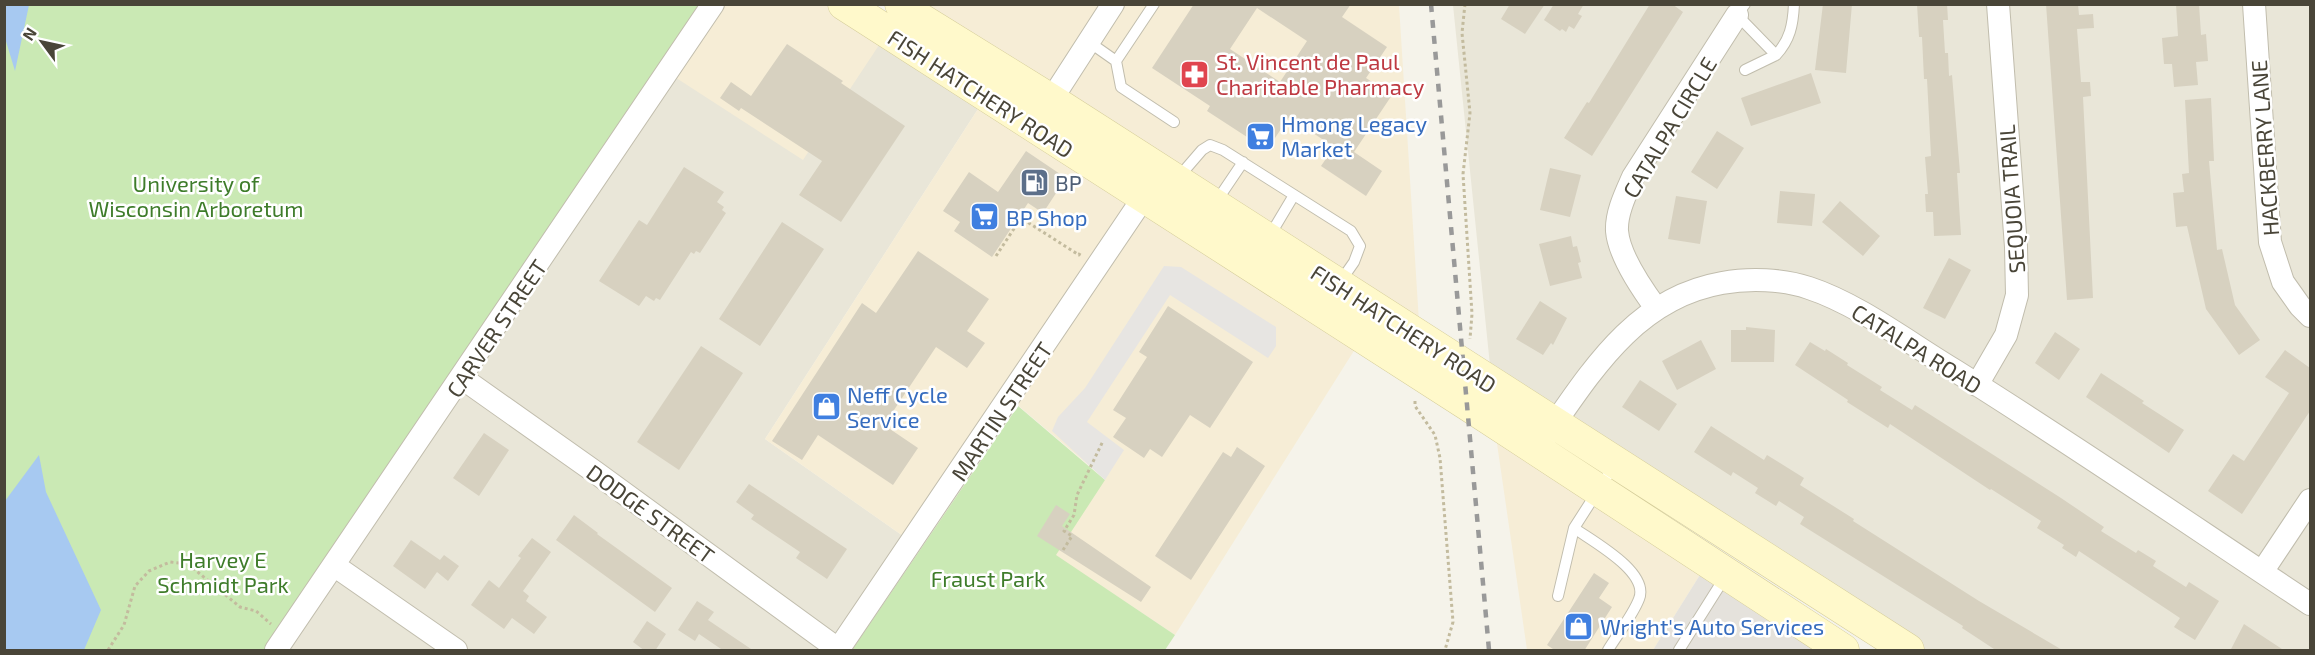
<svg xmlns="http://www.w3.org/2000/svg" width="2315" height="655" font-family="'Exo 2',sans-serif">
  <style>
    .residential { fill: #e9e6d8 }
    .commercial { fill: #f6edd6 }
    .industrial { fill: #e5e2dc }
    .green { fill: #cae9b4 }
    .parking { fill: #e7e5e2 }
    .water { fill: #a7c9f1 }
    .building { fill: #d7d1c0; fill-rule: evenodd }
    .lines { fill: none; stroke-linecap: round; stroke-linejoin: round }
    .lane-casing { stroke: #c1bdad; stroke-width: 12 }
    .street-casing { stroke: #c1bdad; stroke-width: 24 }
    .secondary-casing { stroke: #d5cd9a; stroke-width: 33 }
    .path { stroke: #c3bb9e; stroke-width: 3; stroke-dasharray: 3 3; stroke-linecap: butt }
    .lane { stroke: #fff; stroke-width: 10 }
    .street { stroke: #fff; stroke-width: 22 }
    .secondary { stroke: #fff9cb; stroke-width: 32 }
    .rail { stroke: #999; stroke-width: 4.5; stroke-dasharray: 8 8; stroke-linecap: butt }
    .labels { text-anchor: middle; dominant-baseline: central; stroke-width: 5; stroke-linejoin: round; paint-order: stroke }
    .health-label { font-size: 22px; fill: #be3a42; stroke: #fff; text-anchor: start }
    .street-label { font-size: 22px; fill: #494538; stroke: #fff }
    .shop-label { font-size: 22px; fill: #366cbe; stroke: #fff; text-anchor: start }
    .service-label { font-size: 22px; fill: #4e5e75; stroke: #fff; text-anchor: start }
    .park-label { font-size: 22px; fill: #3e7c2a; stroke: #fff }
  </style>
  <rect width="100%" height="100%" fill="#f5f3ea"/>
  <path class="residential" d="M1453 5H2310V650H1908L1492 385Z
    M887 33 987 95 765 439 903 536 826 650H276L667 72Z"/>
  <path class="commercial" d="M713 5H844L887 33 803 160 667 72Z
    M901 5H1399L1420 338Z
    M987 95 1362 338 1175 635 1055 555 1105 479 1002 392 903 536 765 439Z
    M1494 423 1708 562 1653 650H1527Z"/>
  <path class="industrial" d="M1708 562 1843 650H1653Z"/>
  <path class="green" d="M4 5H700L264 650H5Z
    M1018 406 1105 480 1056 555 1175 635 1165 650H852Z"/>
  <path class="parking" d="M1164 266 1181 267 1276 327V346L1268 358 1170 295 1087 422 1124 450 1105 480 1052 431 1058 417 1085 388Z"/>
  <path class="water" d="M4 5H29L15 71 5 38Z
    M39 455 46 492 101 610 84 650H5V501Z"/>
  <path class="building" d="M1194 4H1351L1342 17 1387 47 1366 78 1392 95 1354 152 1382 171 1366 196 1321 166 1334 147 1289 117 1267 150 1207 111 1210 106 1152 68ZM1257 8 1307 41 1280 82 1230 49Z
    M1510 4H1545L1525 34 1501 19Z
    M1554 4H1584L1578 14 1582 16 1574 29 1569 26 1566 32 1562 29 1560 31 1544 20Z
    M1650 4H1672L1683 12 1592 156 1564 138 1587 102 1589 103Z
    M1823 4H1852L1846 73 1815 70Z
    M1917 4H1947L1948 20H1943L1945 53H1948L1949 76 1952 75 1960 173H1957L1961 235 1934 236 1933 212H1926L1925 194H1928L1925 157 1931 156 1927 79H1924L1922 37H1919Z
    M2046 4H2078L2079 15 2093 14 2094 28 2077 29 2081 82H2090L2091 96 2083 97 2093 298 2067 300Z
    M2176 4H2199L2201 35 2206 34 2208 61 2196 62 2198 85 2174 87 2172 64H2164L2162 38 2178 36Z
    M787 44 843 81 841 83 905 126 841 222 799 195 822 161 741 108 739 111 720 98 731 82 751 96Z
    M1811 73 1821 103 1751 126 1741 98Z
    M2211 98 2214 161H2209L2217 250 2222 249 2235 305 2260 340 2239 355 2206 309 2187 226 2176 227 2173 193 2184 192 2182 174 2189 173 2185 100Z
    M1717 131 1744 148 1717 189 1691 172Z
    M1026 151 1066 178 1043 213 1028 203 992 257 954 231 960 222 943 211 969 172 998 192Z
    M684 167 724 192 717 202 724 207 722 210 726 213 700 253 696 251 694 254 691 252 660 300 656 298 654 301 646 296 639 306 599 281 639 220 647 225Z
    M1550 168 1581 175 1570 217 1540 210Z
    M1780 191 1815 194 1812 226 1777 223Z
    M1676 196 1707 201 1700 244 1668 239Z
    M1840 201 1880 236 1863 256 1822 222Z
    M782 222 824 249 760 346 719 319Z
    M1571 236 1573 247 1577 246 1581 262 1578 263 1582 278 1550 286 1539 244Z
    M918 251 989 299 967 331 985 343 967 368 936 347 884 425 918 448 893 485 818 435 802 460 772 441 862 303 876 313Z
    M1949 258 1971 270 1945 319 1923 308Z
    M1540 301 1567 318 1553 345 1551 343 1543 355 1516 339Z
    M1168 306 1253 362 1210 428 1190 415 1162 457 1150 449 1144 458 1113 437 1126 418 1113 410 1147 357 1139 352Z
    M1746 327 1775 330 1774 362H1731V330H1746Z
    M2055 332 2080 349 2059 380 2035 363Z
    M1701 340 1716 369 1677 390 1662 361Z
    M1810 342 1825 351 1826 349 1848 363 1847 365 1882 387 1880 390 1912 410 1915 405 2061 498 2104 527 2101 531 2136 553 2138 550 2156 561 2153 566 2186 587 2189 582 2219 601 2195 640 2174 627 2180 618 2079 551 2076 557 2062 548 2064 545 2037 528 2041 521 1991 489 1990 490 1890 424 1888 428 1847 402 1848 400 1795 365Z
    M701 346 743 373 679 470 637 442Z
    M2285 350 2310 368V411L2242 514 2208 491 2233 454 2244 461 2289 393 2265 377Z
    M2101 373 2144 401 2142 403 2184 430 2169 453 2086 397Z
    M1640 380 1677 404 1659 431 1622 407Z
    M1711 426 1764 460 1767 455 1804 478 1800 485 1854 519 1853 521 1979 601 2064 651H1997L1962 628 1963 626 1800 524 1804 517 1779 501 1776 506 1755 493 1758 488 1733 472 1731 476 1694 452Z
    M484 433 509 450 479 496 453 478Z
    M1237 447 1265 466 1191 580 1155 556 1223 452 1231 457Z
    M749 484 847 549 827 579 796 558 800 552 751 519 754 515 736 502Z
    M1056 505 1070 514 1062 526 1151 587 1141 602 1037 536Z
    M574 515 598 533 597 534 672 588 655 612 556 540Z
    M532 538 551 552 523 591 529 596 526 601 547 617 534 634 512 618 504 629 471 605 489 580 499 588 521 558 518 556Z
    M411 540 440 560 444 555 459 566 448 581 437 572 425 589 393 566Z
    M1594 573 1609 583 1599 598 1612 607 1584 651H1556L1547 645Z
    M697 601 714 612 708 620 754 651H724L699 634 695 641 678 630Z
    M647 621 666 634 655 651H645L633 642Z
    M2244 624 2285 651H2230Z"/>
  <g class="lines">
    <defs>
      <path id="lane" d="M1154 4 1116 61 1121 87 1174 122
        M1745 4 1737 15 1776 55C1790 40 1793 25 1794 4
        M1089 42 1116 61
        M1745 70 1776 55
        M1177 179 1202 150 1210 145 1223 150 1351 231 1360 246 1354 262 1340 282
        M1216 202 1243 162
        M1269 237 1294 195
        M1558 596 1574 528
        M1608 650C1617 635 1633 615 1639 599 1650 572 1592 541 1574 528L1615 464
        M1679 650 1725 577"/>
      <path id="street" d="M2254 4 2270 242 2283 282 2300 306 2310 316
        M1044 111 1113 4
        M1656 308C1642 289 1619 255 1617 231 1616 213 1626 193 1633 177L1737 15
        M462 378 595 472 839 650
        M1977 385 2006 335 2017 295 2016 247 1998 4
        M1546 436C1592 370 1636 298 1722 283 1749 278 1783 279 1809 288 1858 304 1909 343 1954 370 2074 445 2192 526 2310 604
        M335 566 456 650
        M2262 572 2310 500
        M276 650 713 4
        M838 650 1152 185"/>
      <path id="secondary" d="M844 4 1467 404 1843 650
        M901 4 917 17 1051 100 1908 650"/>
    </defs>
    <use href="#lane" class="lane-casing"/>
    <use href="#street" class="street-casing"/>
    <use href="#secondary" class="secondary-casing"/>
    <path class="path" d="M1465 4 1462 33 1470 113 1463 174 1472 314 1470 339
      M996 256 1021 218 1079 255 1080 253
      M1415 401V406L1435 435 1440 458 1453 622 1445 650
      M1063 550 1072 536 1064 531 1074 515 1077 495 1103 441
      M108 650 124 625 135 586 149 571 170 562 188 564 240 607 256 611 271 624"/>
    <use href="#lane" class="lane"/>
    <use href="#street" class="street"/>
    <use href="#secondary" class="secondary"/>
    <path class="rail" d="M1431 4 1489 650"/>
  </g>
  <defs>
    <symbol id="pharmacy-square" viewBox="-11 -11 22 22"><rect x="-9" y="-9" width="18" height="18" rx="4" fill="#e0444e" stroke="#fff"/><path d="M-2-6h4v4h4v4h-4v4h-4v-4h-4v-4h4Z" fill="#fff"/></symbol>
    <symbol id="supermarket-square" viewBox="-11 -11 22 22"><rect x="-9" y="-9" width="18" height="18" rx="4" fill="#3f7fe0" stroke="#fff"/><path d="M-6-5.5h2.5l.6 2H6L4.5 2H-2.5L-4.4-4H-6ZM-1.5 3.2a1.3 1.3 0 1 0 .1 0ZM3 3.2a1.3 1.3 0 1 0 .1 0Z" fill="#fff"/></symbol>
    <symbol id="fuel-square" viewBox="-11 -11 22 22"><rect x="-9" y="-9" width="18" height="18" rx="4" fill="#5c6f8a" stroke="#fff"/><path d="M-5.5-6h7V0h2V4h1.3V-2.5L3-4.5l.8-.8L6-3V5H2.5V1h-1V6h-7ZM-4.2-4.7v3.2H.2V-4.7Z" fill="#fff"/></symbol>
    <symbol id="shop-square" viewBox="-11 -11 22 22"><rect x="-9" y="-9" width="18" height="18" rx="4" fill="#3f7fe0" stroke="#fff"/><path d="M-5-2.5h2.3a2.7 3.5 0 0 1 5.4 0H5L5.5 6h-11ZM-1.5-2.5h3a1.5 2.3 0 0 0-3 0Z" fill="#fff"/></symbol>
  </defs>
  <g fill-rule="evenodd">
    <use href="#pharmacy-square" x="1178" y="58" width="33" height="33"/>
    <use href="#supermarket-square" x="1244" y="120" width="33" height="33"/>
    <use href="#fuel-square" x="1018" y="166" width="33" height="33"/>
    <use href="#supermarket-square" x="968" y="200" width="33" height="33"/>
    <use href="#shop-square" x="810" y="390" width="33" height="33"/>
    <use href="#shop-square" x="1562" y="610" width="33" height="33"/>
  </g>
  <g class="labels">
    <g class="health-label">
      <text x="1216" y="61">St. Vincent de Paul<tspan x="1216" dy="25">Charitable Pharmacy</tspan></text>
    </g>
    <g class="street-label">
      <text transform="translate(981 93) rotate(33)">FISH HATCHERY ROAD</text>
      <text transform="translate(1669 127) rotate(-59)">CATALPA CIRCLE</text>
      <text transform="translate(2264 148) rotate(-94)">HACKBERRY LANE</text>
      <text transform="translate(2011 199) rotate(-94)">SEQUOIA TRAIL</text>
      <text transform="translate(496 328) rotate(-56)">CARVER STREET</text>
      <text transform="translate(1404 328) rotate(33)">FISH HATCHERY ROAD</text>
      <text transform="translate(1917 348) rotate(32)">CATALPA ROAD</text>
      <text transform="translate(1001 411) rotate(-56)">MARTIN STREET</text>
      <text transform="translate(651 513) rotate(36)">DODGE STREET</text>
    </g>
    <g class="shop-label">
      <text x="1281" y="123">Hmong Legacy<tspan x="1281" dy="25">Market</tspan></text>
      <text x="1006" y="217">BP Shop</text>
      <text x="847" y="394">Neff Cycle<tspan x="847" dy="25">Service</tspan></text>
      <text x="1600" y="626">Wright's Auto Services</text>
    </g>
    <g class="service-label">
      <text x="1055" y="182">BP</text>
    </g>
    <g class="park-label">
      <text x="196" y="183">University of<tspan x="196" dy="25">Wisconsin Arboretum</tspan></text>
      <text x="223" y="559">Harvey E<tspan x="223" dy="25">Schmidt Park</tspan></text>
      <text x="988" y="578">Fraust Park</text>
    </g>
  </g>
  <rect width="2315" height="655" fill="none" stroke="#494538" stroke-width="12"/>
  <g transform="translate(42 42) rotate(303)" stroke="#ffffff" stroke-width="4.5" paint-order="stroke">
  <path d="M0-4.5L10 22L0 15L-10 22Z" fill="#494538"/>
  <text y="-9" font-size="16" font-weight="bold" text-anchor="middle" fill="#494538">N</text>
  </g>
</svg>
